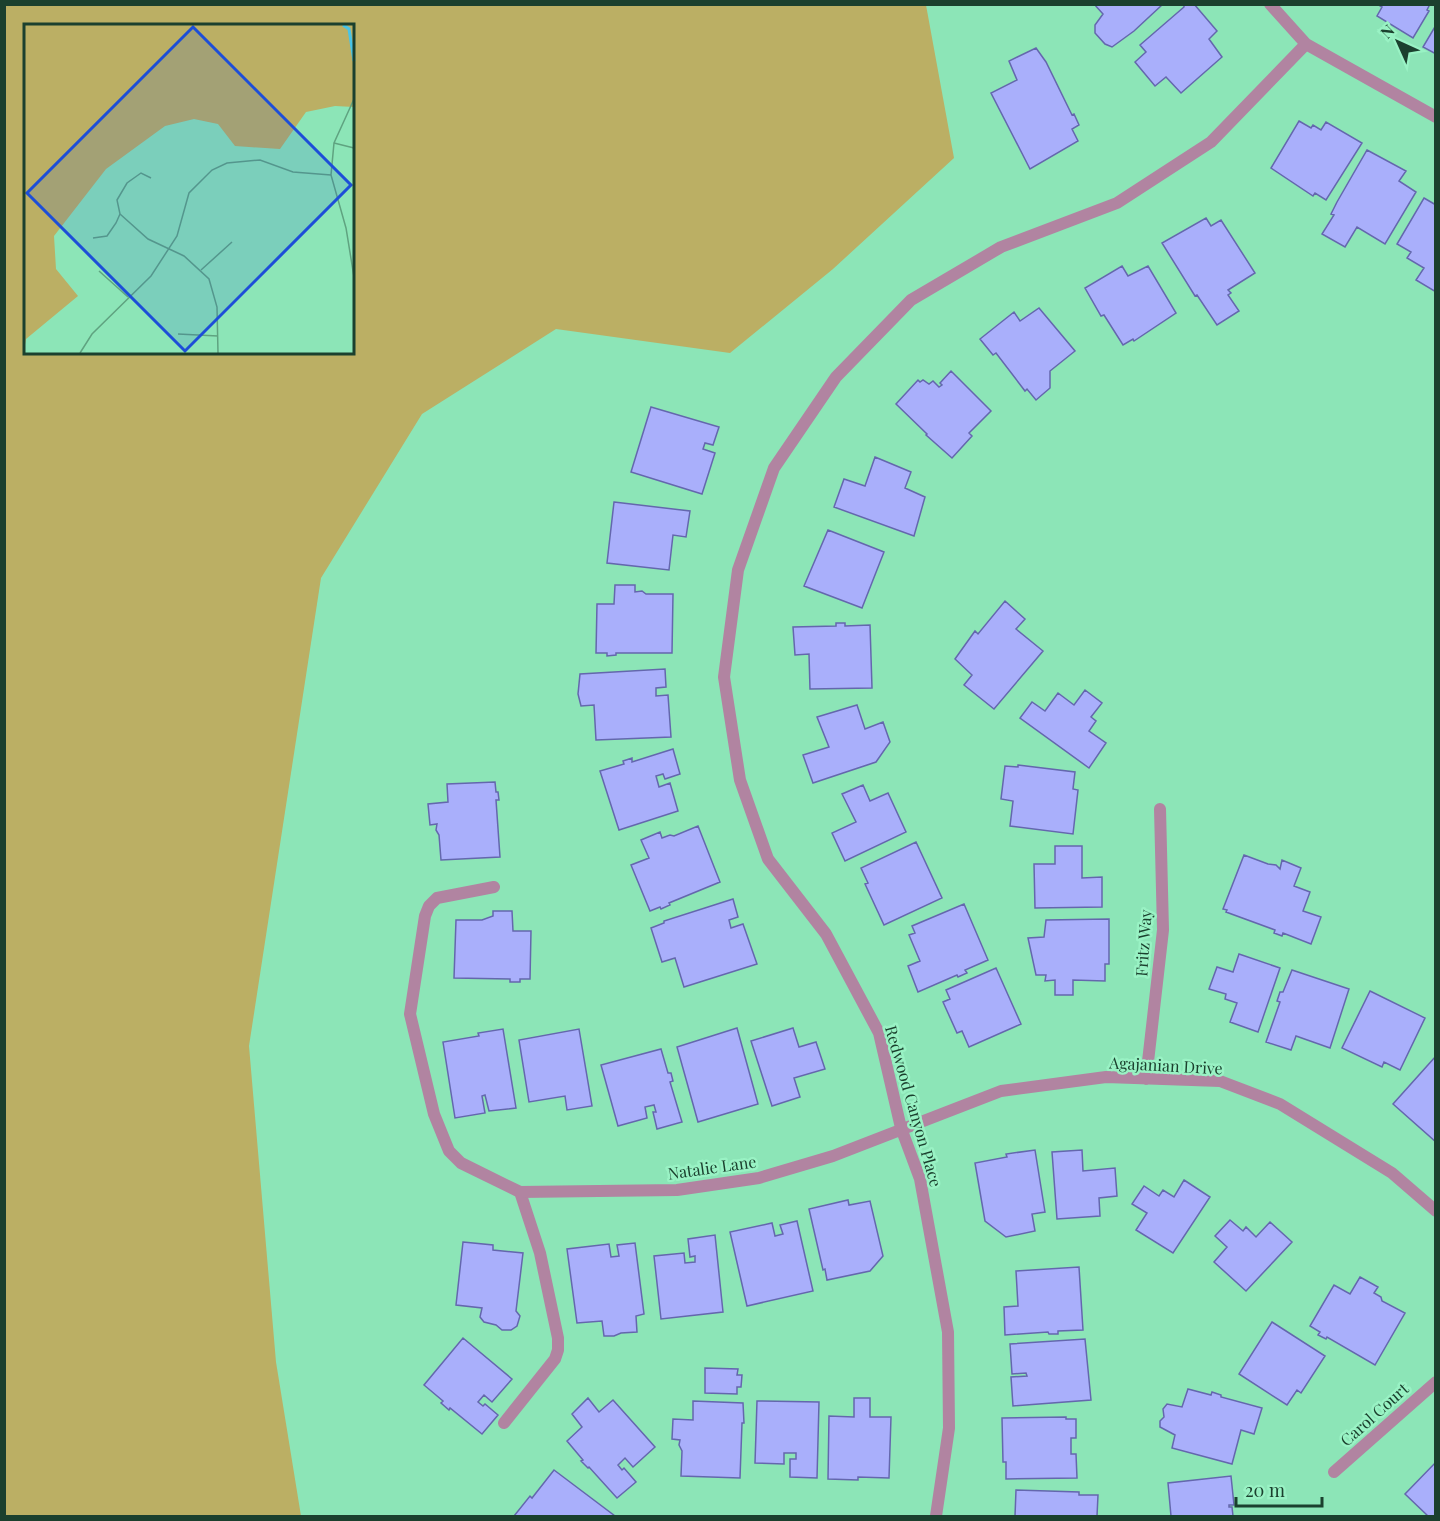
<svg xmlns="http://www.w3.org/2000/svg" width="1440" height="1521" font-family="'Playfair Display',serif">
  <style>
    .green { fill: #bbaf64; fill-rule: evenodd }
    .building { fill: #a9affb; stroke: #6467ad; stroke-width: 1.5 }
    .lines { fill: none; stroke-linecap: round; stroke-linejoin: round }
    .lane { stroke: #b184a1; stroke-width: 12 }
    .street { stroke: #b184a1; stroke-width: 12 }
    .labels { text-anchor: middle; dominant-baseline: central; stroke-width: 5; stroke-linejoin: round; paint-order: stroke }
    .street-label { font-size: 16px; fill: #1b402e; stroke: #99f2c4 }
    .inset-river { fill: none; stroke: #48c4e7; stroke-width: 3 }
    .inset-road { fill: none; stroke: #5fa380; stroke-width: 1.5 }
    .view { fill: #1d4ed8; fill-opacity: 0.15; stroke: #1d4ed8; stroke-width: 3 }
    .inset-edge { fill: none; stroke: #1b402e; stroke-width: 3 }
  </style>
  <rect width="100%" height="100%" fill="#8ce5b7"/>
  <path class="green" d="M5 4 926 5 954 158 833 269 730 353 556 329 422 414 321 578 249 1046 276 1362 301 1516H5ZM26 26H352V352H26Z"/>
  <path class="building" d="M1094 4H1163L1134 31 1112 47 1105 44 1095 33V25L1103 14Z
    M1184 4H1194L1217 31 1209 39 1222 57 1181 93 1166 77 1155 86 1135 62 1146 52 1140 45 1184 7Z
    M1377 4H1430L1427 10 1429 11 1413 38 1377 16 1382 7Z
    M1436 25V54L1423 47Z
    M1036 48 1046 62 1072 115 1074 114 1079 125 1072 129 1078 141 1030 169 991 93 1017 80 1009 61Z
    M1299 121 1311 128 1313 125 1321 130 1326 122 1362 143 1326 200 1315 193 1313 196 1271 168Z
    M1367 150 1406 171 1399 181 1416 192 1385 244 1357 227 1345 247 1322 234 1334 215 1331 214 1337 202Z
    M1424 198 1436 205V292L1416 280 1424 268 1407 258 1411 252 1397 244Z
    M1206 218 1211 226 1221 220 1255 273 1228 290 1231 293 1228 295 1239 311 1217 325 1197 295 1195 296 1162 243Z
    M1122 266 1128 276 1148 266 1176 313 1134 341 1133 339 1123 345 1104 315 1101 316 1085 288Z
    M1039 308 1075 351 1050 371V388L1036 400 1027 389 1025 391 996 353 993 355 980 339 1014 312 1020 321Z
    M951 371 991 411 969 433 972 436 952 458 926 435 927 434 896 404 918 380 920 382 923 380 929 384 933 381 939 387 942 385 940 383Z
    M651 407 719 427 713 445 705 443 703 449 715 453 702 494 631 472Z
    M875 457 911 472 905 488 925 497 914 536 834 507 844 479 865 486Z
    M614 502 690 511 686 537 673 535 669 570 607 563Z
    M828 530 884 552 862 608 804 586Z
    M615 585H635V592L642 591 646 594H673L672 653H616V655L607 656V653H596L597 604H614Z
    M1005 601 1025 619 1016 629 1043 651 994 709 964 685 972 675 955 659 975 631 978 634Z
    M836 623H845V626L870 625 872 688 810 689 809 654 795 655 793 627 836 626Z
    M665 669 666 687 656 688V696L668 695 671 737 596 740 594 705 581 706 578 694 580 674Z
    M1085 690 1102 703 1091 717 1096 721 1089 731 1106 743 1089 768 1020 718 1032 702 1045 711 1058 693 1074 705Z
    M857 705 865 729 883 722 890 742 876 762 813 783 803 755 829 747 817 717Z
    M673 749 680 774 665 779 663 774 656 776 659 787 670 783 678 811 619 830 600 771 624 764 623 761 632 758V762Z
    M1018 765 1075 772 1073 789 1078 790 1073 834 1010 826 1013 801 1001 799 1005 766 1018 767Z
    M495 782 496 792H498L499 800H496L500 857 441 860 439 835 436 830 437 824 430 825 428 804 448 802 447 784Z
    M863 785 870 801 888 793 906 832 845 861 832 833 856 822 842 794Z
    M698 826 720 882 669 903 670 905 661 909 660 907 650 911 631 865 649 858 641 840 660 832 662 838 670 835 674 836Z
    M916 842 942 898 884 925 865 884 868 883 861 868Z
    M1055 846H1082V878L1102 877V907L1035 908 1034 864H1055Z
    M1244 855 1268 864 1276 865 1280 869 1282 860 1301 868 1294 886 1310 892 1303 911 1321 917 1311 944 1283 933 1282 936 1274 933 1275 930 1226 912 1227 910 1223 909Z
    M733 899 738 917 729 920 731 928 743 924 757 964 684 987 675 958 662 962 651 928 664 923V921Z
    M964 904 988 960 965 970 967 973 958 977 957 975 918 992 908 966 920 961 909 935 915 933 912 926Z
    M493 911H512L513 931H531L530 979H520V982H510V979L454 978 456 920H482L493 916Z
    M1109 919V964H1105V981L1073 980V995H1055V980L1045 981 1046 975H1036L1028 938 1044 937 1046 920Z
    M1239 954 1280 968 1258 1032 1230 1022 1237 1003 1225 999 1226 994 1209 989 1217 967 1233 972Z
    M996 968 1021 1024 969 1047 962 1031 957 1033 943 1002 950 999 946 990Z
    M1292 970 1349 989 1330 1048 1296 1036 1291 1050 1266 1042 1280 1002 1277 1001 1280 992H1283Z
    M1370 991 1425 1018 1400 1070 1384 1062 1382 1067 1342 1048Z
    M737 1028 758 1104 698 1122 677 1047Z
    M793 1028 799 1047 816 1042 825 1069 794 1078 800 1097 772 1106 751 1041Z
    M503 1029 516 1108 489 1111 485 1095 482 1096 485 1113 455 1118 443 1042 479 1036 478 1033Z
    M579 1029 592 1106 567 1110 565 1096 529 1102 519 1040Z
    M661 1049 668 1073H671L673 1081 670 1082 682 1122 657 1129 653 1112H656L654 1105 645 1107 647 1118 618 1126 601 1065Z
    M1436 1056V1142L1393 1104Z
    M1035 1150 1045 1212 1032 1214 1035 1231 1006 1237 985 1221 975 1163 1007 1157 1006 1154Z
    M1082 1150 1083 1171 1115 1168 1117 1196 1099 1198 1100 1216 1057 1219 1052 1152Z
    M1184 1180 1210 1197 1173 1253 1136 1230 1147 1213 1132 1204 1144 1186 1159 1196 1163 1190 1174 1197Z
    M848 1200 849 1205 870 1201 883 1256 870 1271 827 1280 825 1269 823 1270 809 1209Z
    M1230 1220 1243 1231 1246 1227 1256 1237 1270 1222 1292 1242 1246 1291 1214 1262 1227 1247 1215 1236Z
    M797 1221 813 1291 747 1306 730 1232 772 1223 775 1236 783 1234 780 1225Z
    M715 1235 723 1312 661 1319 654 1256 684 1253 685 1263 695 1262V1256L690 1257 688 1239Z
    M463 1242 493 1245V1250L523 1253 516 1311 520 1316 517 1326 511 1330H502L496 1325 484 1322 480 1317 482 1308 456 1305Z
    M635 1243 644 1314 636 1316 637 1332 621 1333 614 1336H604L602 1321 577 1323 567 1249 609 1244 611 1257 619 1256 617 1245Z
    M1079 1267 1083 1330 1058 1331V1334H1049L1048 1332 1005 1335 1004 1307 1018 1306 1016 1271Z
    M1360 1277 1378 1287 1374 1293 1381 1297 1382 1301 1405 1313 1375 1365 1327 1337 1326 1339 1318 1335 1320 1332 1310 1326 1334 1285 1350 1294Z
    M1272 1322 1325 1356 1301 1393 1297 1390 1287 1405 1239 1374Z
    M463 1338 512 1379 492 1402 484 1395 478 1402 483 1406 485 1404 498 1415 482 1434 450 1408 449 1410 441 1403 443 1401 424 1385Z
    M1085 1339 1091 1400 1013 1406 1011 1377 1027 1376 1026 1373 1012 1374 1010 1344Z
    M705 1368 738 1369 737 1375H742L741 1387H737V1394L705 1393Z
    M1188 1389 1211 1395 1212 1392 1221 1395V1397L1262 1408 1254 1434 1241 1430 1232 1464 1172 1448 1175 1435 1160 1427V1421L1164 1417 1163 1409 1167 1404 1182 1407Z
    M588 1398 599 1412 613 1400 655 1447 633 1467 625 1458 618 1465 622 1470 624 1468 636 1482 617 1498 589 1467 588 1468 581 1461 583 1460 567 1441 582 1427 572 1414Z
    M854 1398H870V1417H891L889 1478 858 1477V1480L828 1479 829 1416 854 1417Z
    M693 1401 743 1403 744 1423H742L740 1478 681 1476 682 1451 679 1445 680 1440 672 1439 673 1419 693 1420Z
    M757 1401 819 1402 817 1478 790 1477V1459H796V1453H784V1464L755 1463Z
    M1066 1417V1419H1076V1438H1071V1454H1076L1077 1478 1006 1479V1462H1003L1002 1418Z
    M1436 1462V1516H1428L1405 1494Z
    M554 1470 615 1516H514L530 1496 532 1498Z
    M1231 1476 1234 1505H1229V1507H1232L1233 1516H1171L1168 1483Z
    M1016 1490 1079 1492V1495H1098L1097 1516H1015Z"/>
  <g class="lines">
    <path class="lane" d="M494 887 437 898 429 906 425 916 410 1014 434 1114 449 1151 461 1163 520 1192 540 1253 558 1338V1350L555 1359 504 1423"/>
    <path class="street" d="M1270 4 1306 44 1436 117
      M1146 1079 1163 930 1160 809
      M520 1192 677 1190 759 1178 833 1156 1001 1091 1106 1077 1220 1081 1280 1104 1392 1173 1436 1211
      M1334 1472 1436 1382
      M936 1516 949 1428 948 1332 920 1179 901 1128 879 1033 826 934 768 859 740 780 724 677 738 570 774 468 836 377 911 300 1001 247 1117 203 1211 142 1306 44"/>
  </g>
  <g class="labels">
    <g class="street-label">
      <text transform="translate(1143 943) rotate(-86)">Fritz Way</text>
      <text transform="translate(1166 1065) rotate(3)">Agajanian Drive</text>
      <text transform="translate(914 1106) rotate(74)">Redwood Canyon Place</text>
      <text transform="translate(712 1167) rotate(-8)">Natalie Lane</text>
      <text transform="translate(1374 1414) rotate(-42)">Carol Court</text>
    </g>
  </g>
  <g transform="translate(24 24)">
    <rect width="330" height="330" fill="#8ce5b7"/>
    <path d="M0 1H330V83L311 82 282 88 256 125 211 122 194 100 170 95 141 102 82 145 30 212 32 245 54 272 2 315 0 326Z" fill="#bbaf64"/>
    <path class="inset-river" d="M319 1 325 5 330 37"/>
    <path class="inset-road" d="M330 75 310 119 307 151 322 204 330 253M310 119 330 124M96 190 124 215 160 232 185 255 193 283 194 329M69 214 83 212 92 199 96 190 93 176 103 159 117 149 127 154M177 246 208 218M75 247 104 273M154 310 194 312M56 329 68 310 127 252 153 212 165 169 188 146 203 139 236 136 269 148 307 151"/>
    <path class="view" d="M169 3 327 161 161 327 3 169Z"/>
    <rect width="330" height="330" class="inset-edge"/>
  </g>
  <rect width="1440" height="1521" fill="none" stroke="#1b402e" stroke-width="12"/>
  <g transform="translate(1398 42) rotate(315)" stroke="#99f2c4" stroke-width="4.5" paint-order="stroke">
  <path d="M0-4.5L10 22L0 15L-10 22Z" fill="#1b402e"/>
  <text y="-9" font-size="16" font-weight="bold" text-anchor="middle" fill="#1b402e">N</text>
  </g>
  <path d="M1236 1497v9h86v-9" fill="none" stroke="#1b402e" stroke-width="3"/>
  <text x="1245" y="1497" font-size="18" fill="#1b402e" stroke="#99f2c4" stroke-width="4.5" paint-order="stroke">20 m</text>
</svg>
